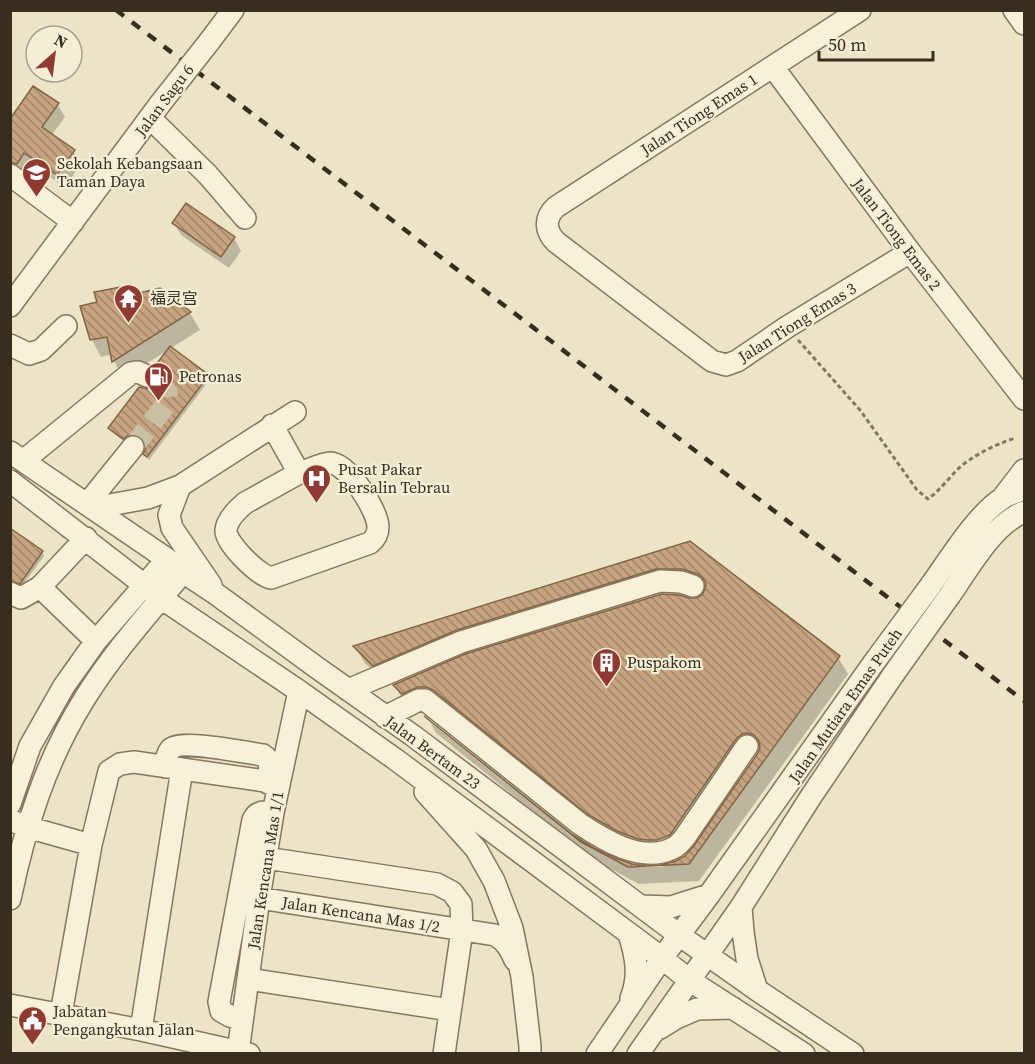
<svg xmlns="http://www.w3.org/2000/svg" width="1035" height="1064" font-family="'Source Serif 4','Noto Sans SC',serif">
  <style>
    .shadow { fill: #0003 }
    .building { fill: url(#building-back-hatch); stroke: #836445; stroke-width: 1.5 }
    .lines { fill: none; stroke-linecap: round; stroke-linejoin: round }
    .minor-tunnel { stroke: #c8c0a5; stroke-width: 21; stroke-dasharray: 21 10; stroke-linecap: butt }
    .minor-casing { stroke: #86775d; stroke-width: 24 }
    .path { stroke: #86775d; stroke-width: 3; stroke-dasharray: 4.5 3; stroke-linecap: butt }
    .minor { stroke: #f7f1d9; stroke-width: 21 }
    .rail { stroke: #372e20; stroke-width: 4.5; stroke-dasharray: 10 10; stroke-linecap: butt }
    .minor-bridge-casing { stroke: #86775d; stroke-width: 24; stroke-linecap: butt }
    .minor-bridge { stroke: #f7f1d9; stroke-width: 21 }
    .labels { text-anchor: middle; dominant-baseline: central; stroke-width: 4.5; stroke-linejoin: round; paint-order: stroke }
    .street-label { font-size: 16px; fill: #372e20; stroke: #f3eed6 }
    .poi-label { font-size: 16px; fill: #372e20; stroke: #f3eed6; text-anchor: start }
  </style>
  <defs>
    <pattern id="building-back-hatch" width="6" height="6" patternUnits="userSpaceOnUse" patternTransform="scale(1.5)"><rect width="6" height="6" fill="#c7a47f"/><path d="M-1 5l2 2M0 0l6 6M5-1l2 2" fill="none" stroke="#a28668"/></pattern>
  </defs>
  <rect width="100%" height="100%" fill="#ece4c6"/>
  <path class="shadow" d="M57 104 65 117 51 136 73 151 81 164 65 187 32 165 24 176 10 167V121Z
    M174 223 234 238 241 251 229 268 181 235Z
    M131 286 136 295 160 289 190 313 200 330 171 348 208 376 210 379 149 460 145 454 147 449 144 440 138 438H131L126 442 112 432 110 428 149 390 155 388 160 382 170 349 123 378 114 361 112 354 101 357 92 340 99 303Z
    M10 530 42 552 44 556 22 586 10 583Z
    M689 543 838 657 848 674 699 881 639 884 592 859 436 733 430 722 572 836 593 849 618 861 631 865 646 867H661L676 862 685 857 693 850 760 751 751 752 679 852 628 848 444 707 404 702 395 686 696 600 703 596 707 590 693 586 666 585 467 646 384 682 365 663 355 647Z"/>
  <path class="building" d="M33 86 59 103 42 127 75 150 57 175 24 153 17 164 10 162V119Z
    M186 203 235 237 221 257 172 223Z
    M131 285 135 294 160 288 191 312 112 362 107 337 90 340 80 306 97 302 94 292Z
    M170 346 209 375 147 457 143 454 146 448 145 443 141 437 136 435H129L123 439 108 428 139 387 149 389 154 387 158 382 160 374 155 366Z
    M10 528 43 551 20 584 10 581Z
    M690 541 840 656 689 864 628 867 581 842 424 716 573 835 594 848 618 859 632 864 646 866 660 865 676 861 685 856 693 847 758 753 760 748 759 741 754 735 747 733 742 734 736 739 670 835 657 840H648L638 839 617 831 587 814 433 690 426 687H418L402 694 393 685 465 654 662 594 679 595 689 598H696L702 595 705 589 706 584 703 578 698 574 682 569H656L457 630 373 666 353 646Z"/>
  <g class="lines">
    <path class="minor-tunnel" d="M133 447 168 402 167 393 147 376"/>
    <defs>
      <path id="minor" d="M860 10 556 207C544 218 545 231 556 242L712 361 726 365 737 361 787 327 910 252
        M1014 10 1024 24
        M209 42 233 10
        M773 67 910 252 1024 399
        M150 118 208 175 245 218
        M10 175 73 222
        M10 306 160 104
        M10 345 29 354 41 350 66 326
        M272 425 299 473C306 471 323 463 330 463 348 463 378 511 378 527 378 534 375 539 370 543L271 578C258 575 225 543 226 530 227 520 238 509 245 503L299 473
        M10 452 167 559 183 572 216 594 316 667 412 735 679 935 757 990 853 1054
        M23 461 131 373 138 372 147 376
        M10 481 161 598 299 691 395 759 662 958 689 980 804 1054
        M180 486 169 515 172 528 211 585
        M1004 496 1024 470
        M87 504 133 447
        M93 508 148 498 180 486 295 412
        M931 585C949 560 977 514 1003 498 1009 494 1017 492 1024 489
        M40 587 96 641
        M10 593 21 598 40 587 86 538
        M950 595C969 568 993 524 1024 512
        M348 690 461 642 660 581 681 582 693 586
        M385 717 419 700H425L580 824C604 840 641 863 671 849 677 847 681 842 685 837L747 746
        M165 767C166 761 167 753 171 749 181 739 247 753 263 755 273 761 269 772 268 783
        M425 792 476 849 494 881 512 928 522 977 530 1046V1054
        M10 804 30 746 64 686 96 641 167 559
        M10 820 27 827 91 845
        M266 858 437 884 452 892 461 904 462 930 444 1054
        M259 898 495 935C506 941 510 949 515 960
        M10 899C25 827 46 760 85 698 113 653 149 613 183 572
        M641 906 671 907 709 895
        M741 907 743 932 747 959 757 990
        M629 934C636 956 640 976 631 998
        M248 979 450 1010
        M10 1005 141 1030 249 1054
        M61 1014 91 845 109 771 120 764 134 762 279 783
        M242 1020 230 1016 221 1011 219 1002 253 820C257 811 264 811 273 813
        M660 1028 676 1018 697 1009 733 1008
        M141 1030 182 769
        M238 1052 259 898 273 813 299 691
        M597 1054 662 958 709 895 875 661
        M638 1054 741 907 810 798 893 675"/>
    </defs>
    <use href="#minor" class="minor-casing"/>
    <path class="path" d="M798 340 860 410 917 490 928 499C940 490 949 478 959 468 975 454 995 445 1015 438"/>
    <use href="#minor" class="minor"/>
    <path class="rail" d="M116 10 1024 701"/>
    <defs>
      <path id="minor-bridge" d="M160 104 209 42
        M875 661 931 585
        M893 675 950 595"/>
    </defs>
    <use href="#minor-bridge" class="minor-bridge-casing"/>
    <use href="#minor-bridge" class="minor-bridge"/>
  </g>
  <defs>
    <symbol id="school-pin" viewBox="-11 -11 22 30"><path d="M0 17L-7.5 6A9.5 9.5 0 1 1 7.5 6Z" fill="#913a31" stroke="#f3eed6"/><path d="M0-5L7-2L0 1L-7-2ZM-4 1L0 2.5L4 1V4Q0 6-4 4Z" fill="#fff"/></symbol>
    <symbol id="temple-pin" viewBox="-11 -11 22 30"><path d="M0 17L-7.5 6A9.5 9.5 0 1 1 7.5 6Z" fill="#913a31" stroke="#f3eed6"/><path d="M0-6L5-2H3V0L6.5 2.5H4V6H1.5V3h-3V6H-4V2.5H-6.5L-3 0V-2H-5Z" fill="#fff"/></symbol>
    <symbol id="fuel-pin" viewBox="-11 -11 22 30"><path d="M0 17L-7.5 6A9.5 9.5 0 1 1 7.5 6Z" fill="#913a31" stroke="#f3eed6"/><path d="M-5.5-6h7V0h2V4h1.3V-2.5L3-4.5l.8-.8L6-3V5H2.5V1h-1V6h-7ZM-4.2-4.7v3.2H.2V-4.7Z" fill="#fff"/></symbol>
    <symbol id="hospital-pin" viewBox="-11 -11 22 30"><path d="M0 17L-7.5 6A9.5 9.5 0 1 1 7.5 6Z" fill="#913a31" stroke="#f3eed6"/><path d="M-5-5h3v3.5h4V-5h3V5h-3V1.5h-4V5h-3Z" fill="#fff"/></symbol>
    <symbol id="building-pin" viewBox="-11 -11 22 30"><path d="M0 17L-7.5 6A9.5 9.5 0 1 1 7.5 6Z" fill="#913a31" stroke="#f3eed6"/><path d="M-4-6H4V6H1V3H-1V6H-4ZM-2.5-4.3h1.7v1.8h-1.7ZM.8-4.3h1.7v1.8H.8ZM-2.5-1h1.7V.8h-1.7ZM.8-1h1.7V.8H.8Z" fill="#fff"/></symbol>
    <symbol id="civic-pin" viewBox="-11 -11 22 30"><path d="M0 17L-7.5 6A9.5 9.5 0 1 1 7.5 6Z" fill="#913a31" stroke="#f3eed6"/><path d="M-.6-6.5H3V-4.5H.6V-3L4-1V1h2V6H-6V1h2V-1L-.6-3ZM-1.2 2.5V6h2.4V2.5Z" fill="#fff"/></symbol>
  </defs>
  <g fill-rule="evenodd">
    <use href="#school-pin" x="20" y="156" width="33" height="45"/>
    <use href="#temple-pin" x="112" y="282" width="33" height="45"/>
    <use href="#fuel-pin" x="142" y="360" width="33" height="45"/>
    <use href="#hospital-pin" x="300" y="462" width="33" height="45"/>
    <use href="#building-pin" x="590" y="646" width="33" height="45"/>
    <use href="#civic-pin" x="16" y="1004" width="33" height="45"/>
  </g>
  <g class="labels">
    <g class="street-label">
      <text transform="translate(164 100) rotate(-53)">Jalan Sagu 6</text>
      <text transform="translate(699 114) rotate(-33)">Jalan Tiong Emas 1</text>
      <text transform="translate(897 234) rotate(53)">Jalan Tiong Emas 2</text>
      <text transform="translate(797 322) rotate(-32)">Jalan Tiong Emas 3</text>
      <text transform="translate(845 705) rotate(-55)">Jalan Mutiara Emas Puteh</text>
      <text transform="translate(433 752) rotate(36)">Jalan Bertam 23</text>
      <text transform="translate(265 870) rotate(-81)">Jalan Kencana Mas 1/1</text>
      <text transform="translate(361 914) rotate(9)">Jalan Kencana Mas 1/2</text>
    </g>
    <g class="poi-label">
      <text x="57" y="163">Sekolah Kebangsaan<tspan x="57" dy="18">Taman Daya</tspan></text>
      <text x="150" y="298">福灵宫</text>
      <text x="179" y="376">Petronas</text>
      <text x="338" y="469">Pusat Pakar<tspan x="338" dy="18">Bersalin Tebrau</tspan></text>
      <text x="627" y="662">Puspakom</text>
      <text x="53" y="1011">Jabatan<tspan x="53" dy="18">Pengangkutan Jalan</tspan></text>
    </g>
  </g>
  <rect width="1035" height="1064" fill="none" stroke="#372e20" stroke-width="24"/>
  <g transform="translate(54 54) rotate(28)"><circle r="28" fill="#f3eed6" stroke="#a8a18d" stroke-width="1.5"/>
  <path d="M0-4.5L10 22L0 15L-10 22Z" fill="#913a31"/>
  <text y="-9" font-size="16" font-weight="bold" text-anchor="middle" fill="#372e20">N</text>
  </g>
  <path d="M819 51v9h114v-9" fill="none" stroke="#372e20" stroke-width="3"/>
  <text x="828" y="51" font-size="18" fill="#372e20" stroke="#f3eed6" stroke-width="4.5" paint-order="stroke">50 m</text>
</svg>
